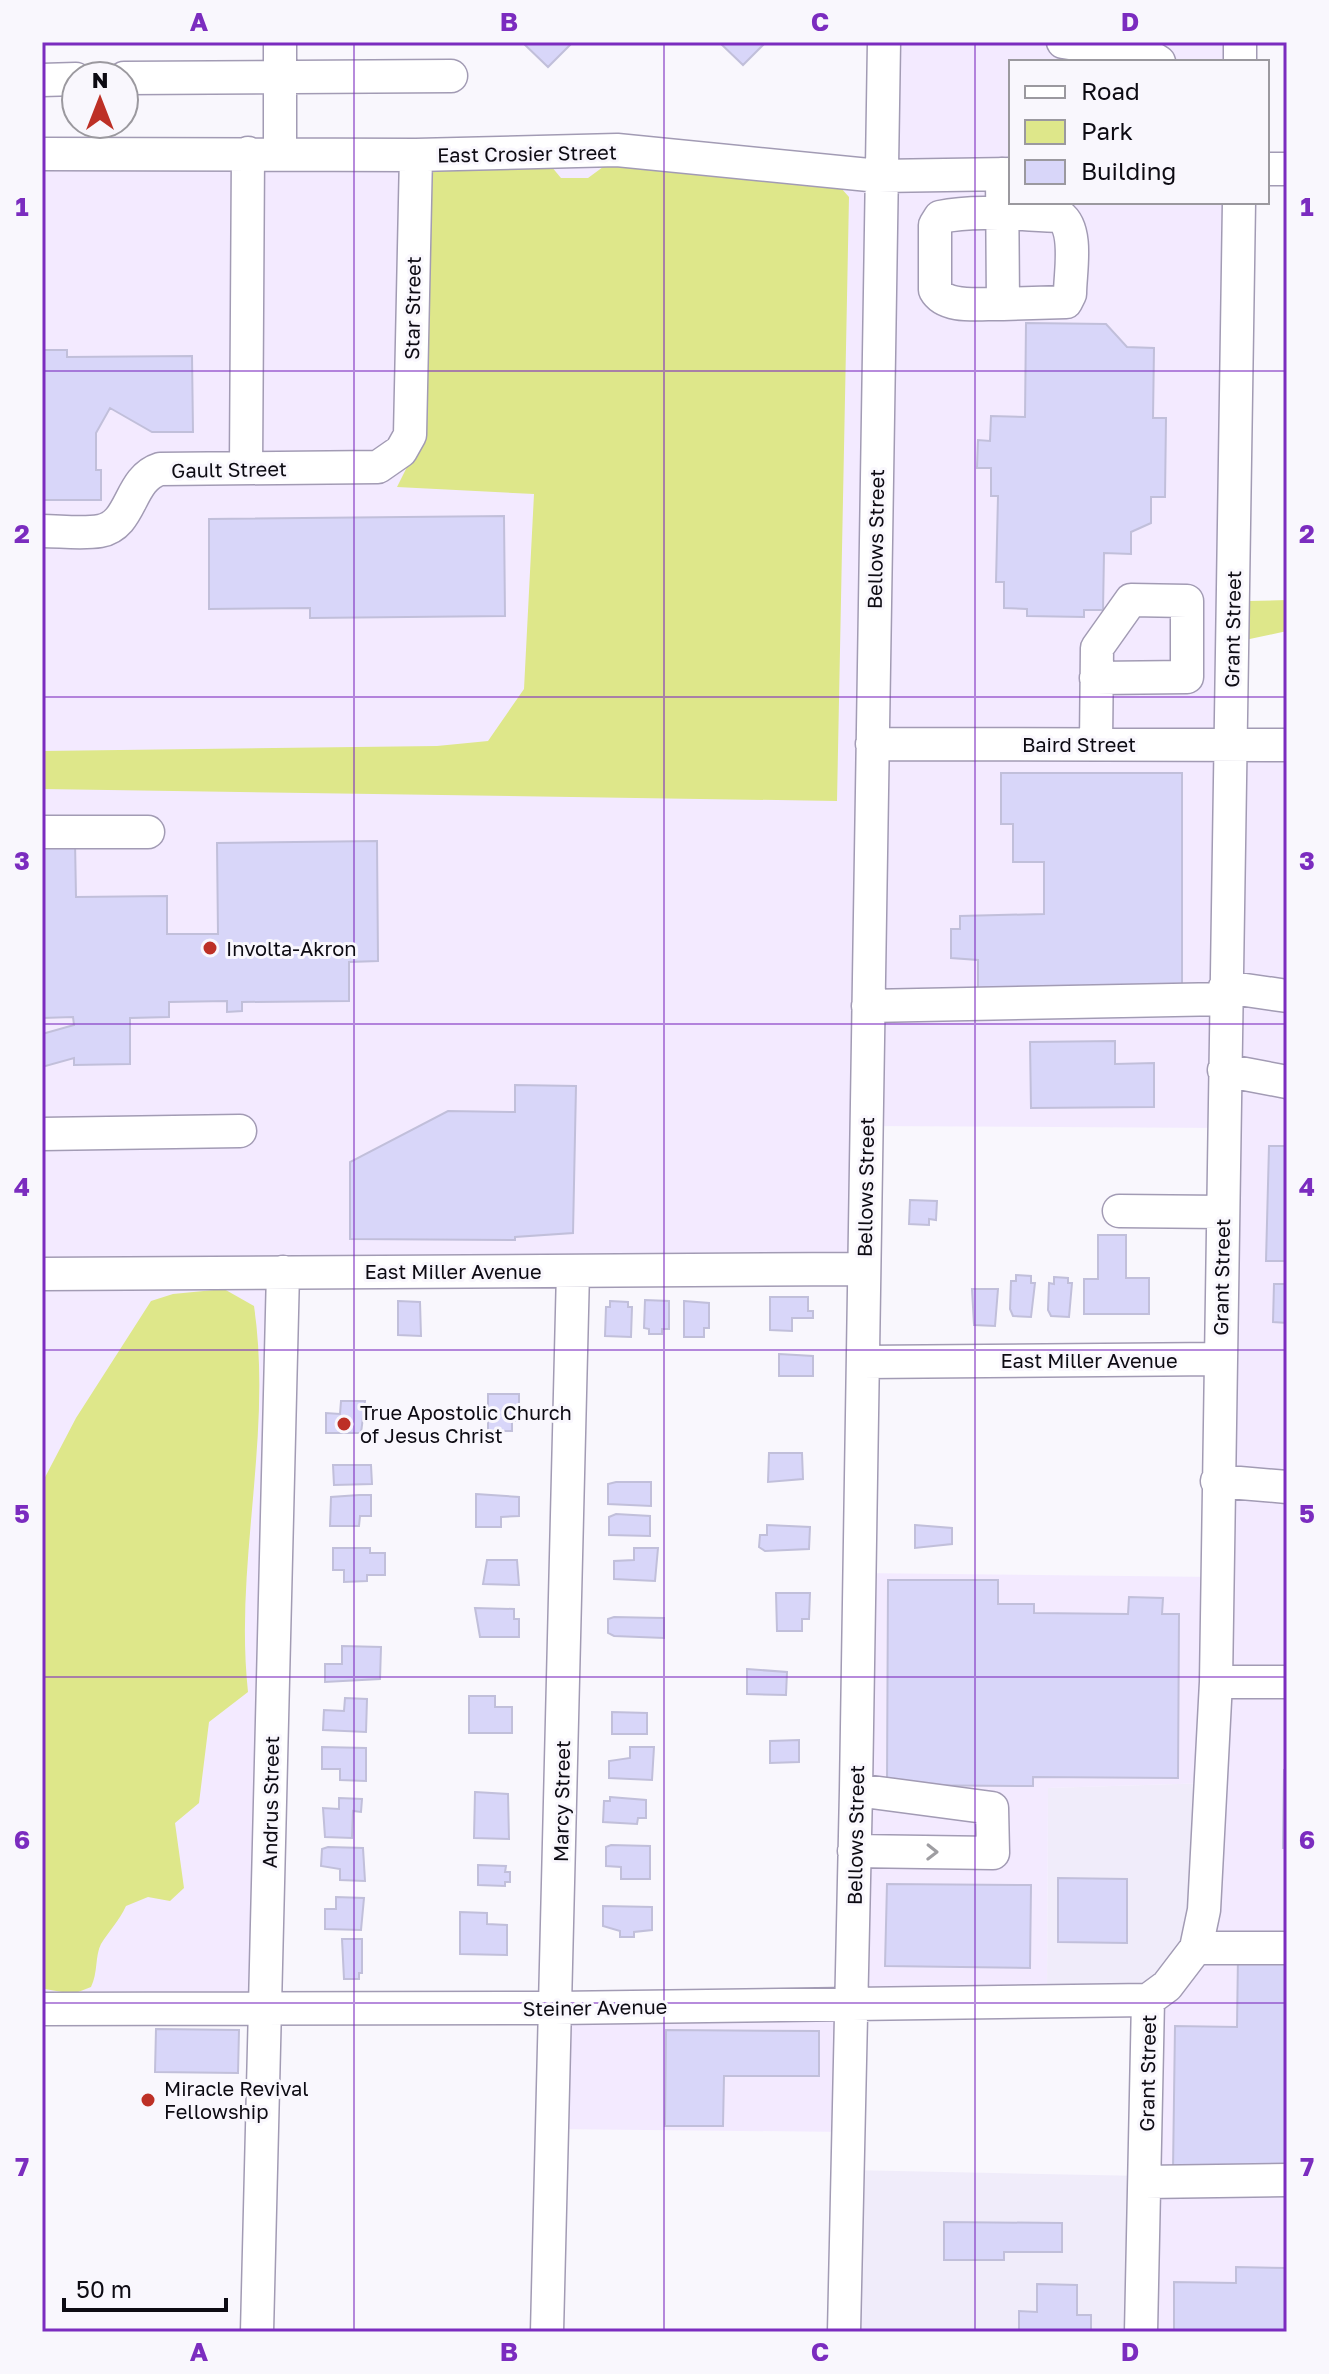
<svg xmlns="http://www.w3.org/2000/svg" width="1329" height="2374" font-family="'Golos Text',sans-serif">
  <style>
    .built { fill: #f0ecfa }
    .industrial { fill: #f3eaff }
    .green { fill: #dee78a }
    .building { fill: #d8d6f9; stroke: #c1bfda; stroke-width: 2 }
    .lines { fill: none; stroke-linecap: round; stroke-linejoin: round }
    .minor-casing { stroke: #a29bb4; stroke-width: 35 }
    .minor { stroke: #fff; stroke-width: 32 }
    .oneway { stroke: #9e9da1 }
    .grid { fill: none; stroke: #7b2cbf; stroke-width: 2; stroke-opacity: 0.55 }
    .poi-dot { fill: #bd3026; stroke: #f9f7fd; stroke-width: 3 }
    .labels { text-anchor: middle; dominant-baseline: central; stroke-width: 6; stroke-linejoin: round; paint-order: stroke }
    .street-label { font-size: 20px; fill: #0d0b13; stroke: #f9f7fd }
    .poi-label { font-size: 20px; fill: #0d0b13; stroke: #f9f7fd; text-anchor: start }
    .neatline { fill: none; stroke: #7b2cbf; stroke-width: 3 }
    .grid-label { font-size: 26px; text-anchor: middle; font-weight: bold; fill: #7b2cbf }
  </style>
  <rect width="100%" height="100%" fill="#f9f7fd"/>
  <path class="built" d="M1211 1783 1204 1910 1167 1986 1047 2001 1048 1788Z
    M849 2170 1145 2176 1141 2332H845Z"/>
  <path class="industrial" d="M887 42H1237V62H1011V169L885 171Z
    M42 154 1011 174V202H1239L1231 744 1287 745V2332H1141L1148 2000 1196 1948 1211 1783 1048 1788 1047 2001 851 2003 849 2132 553 2129 556 2008 851 2003 859 1573 1215 1577 1223 1128 867 1126 863 1269 284 1273 265 2008 42 2009Z"/>
  <path class="green" d="M627 164 841 188 849 197 837 801 42 789V751L437 746 488 741 524 689 534 494 397 487 422 437 428 179 438 166H551L561 178H588L603 167Z
    M1287 600V631L1245 640 1248 601Z
    M224 1289 254 1306C273 1436 234 1563 248 1692L209 1722 199 1803 175 1823 184 1888 170 1901 148 1897 126 1906C119 1921 109 1931 101 1944 95 1955 98 1973 91 1987L73 1994 45 1989 42 1986V1483L76 1418 151 1301 173 1294Z"/>
  <path class="building" d="M522 42H573L548 67Z
    M719 42H766L743 65Z
    M1026 323 1106 324 1127 347 1154 348 1153 418H1166L1165 497H1151V523L1131 532V554L1104 553 1103 610H1084V617L1027 616V609L1004 608V582H996L998 496H991V468H977L978 440 990 441 991 416 1025 417Z
    M42 350H67V357L192 356 193 432H152L110 408 96 433V470H101V500H42Z
    M504 516 505 616 310 618V608L209 609V519Z
    M1001 773H1182V991H978V960L951 958V929H960V916L1044 914V862H1013V824H1001Z
    M75 841 76 897 167 896V934H218L217 843 377 841 378 961 349 962V1001L242 1002V1011L227 1012V1001L169 1002V1017L130 1018V1064L74 1065V1058L42 1067V1034L74 1025 73 1017 42 1018V842Z
    M1115 1041V1064L1154 1063V1107L1031 1108 1030 1042Z
    M515 1085 576 1086 573 1233 515 1237V1240L350 1239V1162L448 1111 515 1112Z
    M1269 1146H1287V1261H1266Z
    M910 1200 937 1201 936 1220 929 1219V1225L909 1224Z
    M1098 1235H1126V1278H1149V1314H1084V1279H1098Z
    M1016 1275 1031 1276V1283H1035L1031 1317 1013 1316 1010 1309 1011 1281H1016Z
    M1054 1277 1068 1278V1283H1072L1069 1317 1051 1316 1048 1310 1049 1283 1054 1284Z
    M1274 1284H1287V1323L1273 1322Z
    M972 1289H998L995 1326 974 1325Z
    M770 1297H808V1311H813V1318H792V1331L770 1330Z
    M645 1300 669 1301V1329H662V1334H649V1329L644 1328Z
    M398 1301 420 1302 421 1336 398 1335Z
    M610 1301 628 1302V1307H632L631 1337 605 1336 606 1307H610Z
    M684 1301 709 1303V1328H704V1337H684Z
    M779 1354 813 1356V1376H779Z
    M488 1394H519V1421H512V1431H488Z
    M341 1401H365L361 1433H326V1413L340 1414Z
    M769 1453H802L803 1479 768 1482Z
    M333 1465H371L372 1484 334 1485Z
    M616 1482H651V1506L608 1504V1484Z
    M476 1494 519 1497V1516L501 1517V1527H476Z
    M359 1495H371V1516H360L359 1526H330L331 1497Z
    M616 1514 650 1516V1536L609 1535V1517Z
    M767 1525 810 1527 809 1549 765 1551 759 1547 760 1535H767Z
    M915 1525 952 1528V1544L915 1548Z
    M333 1548H370V1553H385V1575H367V1581L344 1582V1570H333Z
    M634 1548H658L655 1581 614 1579V1561L634 1560Z
    M487 1560H517L519 1585 483 1584Z
    M888 1580H998V1604H1034V1613L1128 1614 1129 1597 1163 1598 1162 1614H1179L1178 1778 1033 1777V1786L887 1785Z
    M776 1593H810L809 1619H802V1631H777Z
    M475 1608 514 1609V1619H519V1637H480Z
    M614 1617 664 1618V1638L614 1636 608 1633V1619Z
    M342 1646 381 1647 380 1679 325 1682V1664H342Z
    M747 1669 787 1672 786 1695 747 1694Z
    M469 1696H495V1707H512V1733H469Z
    M345 1698 367 1699 366 1732 323 1730 324 1710 344 1711Z
    M612 1712 647 1713V1734H612Z
    M799 1740V1762L770 1763V1741Z
    M322 1747 366 1748V1781L340 1780V1769H322Z
    M630 1747H654L652 1780 609 1778V1761L630 1758Z
    M1284 1770H1287V1848H1283Z
    M475 1792 508 1794 509 1839 474 1838Z
    M610 1797 646 1800V1818H638L637 1824 603 1822 604 1801H610Z
    M339 1798 362 1799 361 1812 353 1811 352 1838 325 1837 323 1808 339 1809Z
    M611 1845 650 1846V1879H621V1867L606 1866V1847Z
    M328 1847 363 1848 365 1881 340 1880V1869L321 1866 322 1849Z
    M478 1865 506 1866 505 1872H510V1882H505V1886L478 1885Z
    M1058 1878 1127 1879V1943L1058 1942Z
    M887 1884 1031 1885 1030 1968 885 1966Z
    M336 1897 364 1898 361 1930 325 1929V1909H336Z
    M603 1906 652 1907V1930L634 1932V1937H620V1931L603 1926Z
    M460 1912 487 1913V1924L507 1925V1955L460 1954Z
    M342 1939H362V1973H359V1979H344Z
    M1238 1955 1287 1956V2172L1173 2170 1175 2026 1237 2027Z
    M156 2029 239 2030 238 2073 155 2072Z
    M666 2030 819 2031V2076H724L723 2126H665Z
    M944 2222 1062 2223V2252H1004V2260H944Z
    M1236 2267 1287 2268V2332H1174V2282L1236 2283Z
    M1037 2284 1077 2285V2315H1091V2332H1019V2311L1037 2312Z"/>
  <g class="lines">
    <defs>
      <path id="minor" d="M280 42V152
        M1063 42 1148 55 1159 62
        M1240 62V42
        M124 78 451 76
        M42 80 76 79
        M42 154 416 155 617 150 879 176 1011 174
        M1267 169H1287
        M1002 174 1003 304C983 303 946 310 935 290V225L940 217C977 209 1022 215 1060 216 1079 230 1070 272 1070 294L1066 302 1003 304
        M246 468 248 153
        M42 531C60 531 82 534 100 531 133 525 128 479 160 469L378 467 401 451 410 435 416 155
        M872 744 1287 745
        M1096 744 1097 648 1131 600 1187 601V677L1096 678
        M42 832H148
        M1225 987 1287 996
        M868 1006 1225 999
        M1224 1070 1287 1082
        M42 1134 240 1131
        M1119 1211 1222 1212
        M42 1274 863 1269
        M863 1362 1219 1359
        M1217 1481 1287 1487
        M1216 1682H1287
        M854 1851 993 1853 992 1808 856 1790
        M1196 1948H1287
        M1148 2000 1167 1986 1196 1948 1204 1910 1216 1682 1239 202
        M42 2009 556 2008 1148 2000
        M1145 2182 1287 2180
        M257 2332 283 1272
        M547 2332 573 1271
        M844 2332 856 1790 884 42
        M1141 2332 1148 2000"/>
    </defs>
    <use href="#minor" class="minor-casing"/>
    <use href="#minor" class="minor"/>
  </g>
  <defs><path id="oneway-chevron" d="M-2-3.5L2.5 0L-2 3.5" fill="none" stroke-width="1.6" stroke-linecap="round" stroke-linejoin="round" transform="scale(2)"/></defs>
  <use class="oneway" href="#oneway-chevron" transform="translate(932 1852) rotate(1)"/>
  <path class="grid" d="M354 42V2332M664 42V2332M975 42V2332M42 371H1287M42 697H1287M42 1024H1287M42 1350H1287M42 1677H1287M42 2003H1287"/>
  <g class="poi-dot">
    <circle cx="210" cy="948" r="8"/>
    <circle cx="344" cy="1424" r="8"/>
    <circle cx="148" cy="2100" r="8"/>
  </g>
  <g class="labels">
    <g class="street-label">
      <text transform="translate(527 153) rotate(-1)">East Crosier Street</text>
      <text transform="translate(412 308) rotate(-89)">Star Street</text>
      <text transform="translate(229 469) rotate(-1)">Gault Street</text>
      <text transform="translate(875 539) rotate(-89)">Bellows Street</text>
      <text transform="translate(1232 629) rotate(-89)">Grant Street</text>
      <text x="1079" y="744">Baird Street</text>
      <text transform="translate(865 1187) rotate(-89)">Bellows Street</text>
      <text x="453" y="1271">East Miller Avenue</text>
      <text transform="translate(1221 1277) rotate(-89)">Grant Street</text>
      <text x="1089" y="1360">East Miller Avenue</text>
      <text transform="translate(561 1801) rotate(-89)">Marcy Street</text>
      <text transform="translate(270 1802) rotate(-89)">Andrus Street</text>
      <text transform="translate(855 1835) rotate(-89)">Bellows Street</text>
      <text transform="translate(595 2007) rotate(-1)">Steiner Avenue</text>
      <text transform="translate(1147 2073) rotate(-89)">Grant Street</text>
    </g>
    <g class="poi-label">
      <text x="226" y="948">Involta-Akron</text>
      <text x="360" y="1412">True Apostolic Church<tspan x="360" dy="23">of Jesus Christ</tspan></text>
      <text x="164" y="2088">Miracle Revival<tspan x="164" dy="23">Fellowship</tspan></text>
    </g>
  </g>
  <rect width="1329" height="2374" fill="none" stroke="#f9f7fd" stroke-width="88"/>
  <rect x="1009" y="60" width="260" height="144" fill="#f9f7fd" stroke="#9b999f" stroke-width="2"/>
  <rect x="1025" y="86" width="40" height="12" fill="#ffffff" stroke="#9b999f" stroke-width="2"/>
  <text x="1081" y="100" font-size="24" fill="#0d0b13">Road</text>
  <rect x="1025" y="120" width="40" height="24" fill="#dee78a" stroke="#9b999f" stroke-width="2"/>
  <text x="1081" y="140" font-size="24" fill="#0d0b13">Park</text>
  <rect x="1025" y="160" width="40" height="24" fill="#d8d6f9" stroke="#9b999f" stroke-width="2"/>
  <text x="1081" y="180" font-size="24" fill="#0d0b13">Building</text>
  <g transform="translate(100 100)"><circle r="38" fill="#f9f7fd" stroke="#9b999f" stroke-width="2"/>
  <path d="M0-6L14 30L0 20L-14 30Z" fill="#bd3026"/>
  <text y="-12" font-size="22" font-weight="bold" text-anchor="middle" fill="#0d0b13">N</text>
  </g>
  <path d="M64 2298v12h162v-12" fill="none" stroke="#0d0b13" stroke-width="4"/>
  <text x="76" y="2298" font-size="24" fill="#0d0b13" stroke="#f9f7fd" stroke-width="6" paint-order="stroke">50 m</text>
  <rect x="44" y="44" width="1241" height="2286" class="neatline"/>
  <g class="grid-label">
    <text x="199" y="31">A</text>
    <text x="509" y="31">B</text>
    <text x="820" y="31">C</text>
    <text x="1130" y="31">D</text>
    <text x="22" y="216">1</text>
    <text x="1307" y="216">1</text>
    <text x="22" y="543">2</text>
    <text x="1307" y="543">2</text>
    <text x="22" y="870">3</text>
    <text x="1307" y="870">3</text>
    <text x="22" y="1196">4</text>
    <text x="1307" y="1196">4</text>
    <text x="22" y="1523">5</text>
    <text x="1307" y="1523">5</text>
    <text x="22" y="1849">6</text>
    <text x="1307" y="1849">6</text>
    <text x="22" y="2176">7</text>
    <text x="1307" y="2176">7</text>
    <text x="199" y="2361">A</text>
    <text x="509" y="2361">B</text>
    <text x="820" y="2361">C</text>
    <text x="1130" y="2361">D</text>
  </g>
</svg>
